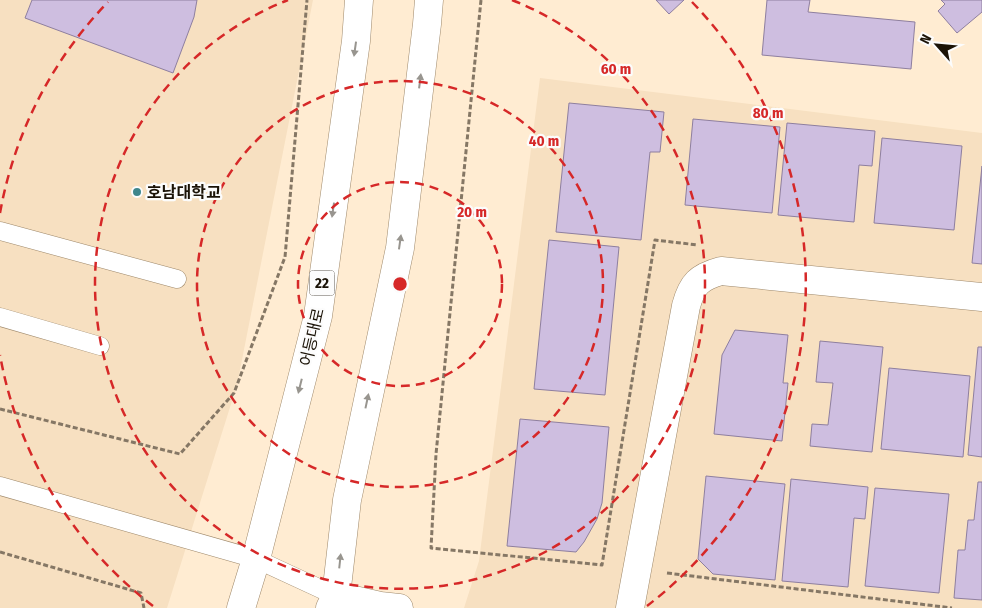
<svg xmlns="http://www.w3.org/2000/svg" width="982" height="608" font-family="'Fira Sans Condensed','Noto Sans KR',sans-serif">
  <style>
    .built { fill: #f7e0c1 }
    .building { fill: #cebee0; stroke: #8e7f9f }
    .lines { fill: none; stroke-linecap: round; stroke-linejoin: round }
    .service-casing { stroke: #9e886a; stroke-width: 19 }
    .minor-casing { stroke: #9e886a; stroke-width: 29 }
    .primary-casing { stroke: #9e886a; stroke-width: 29 }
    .path { stroke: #857765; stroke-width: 3; stroke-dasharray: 5 2.5; stroke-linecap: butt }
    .service { stroke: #fff; stroke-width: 18 }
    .minor { stroke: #fff; stroke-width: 28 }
    .primary { stroke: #fff; stroke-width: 28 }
    .oneway { fill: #98958f }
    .ring { fill: none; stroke: #d62828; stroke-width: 2.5; stroke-dasharray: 9 6 }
    .poi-dot { fill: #3e868c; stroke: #fcfcfc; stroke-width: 2 }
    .labels { text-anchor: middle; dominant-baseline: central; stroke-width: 4.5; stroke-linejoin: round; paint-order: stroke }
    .shield { fill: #fcfcfc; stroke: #5e5950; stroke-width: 1 }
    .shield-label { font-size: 15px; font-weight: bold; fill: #1b1307 }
    .poi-label { font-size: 16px; font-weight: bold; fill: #1b1307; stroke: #fcfcfc; text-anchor: start }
    .street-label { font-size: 16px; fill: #1b1307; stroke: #fcfcfc }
    .centre { fill: #d62828; stroke: #fcfcfc; stroke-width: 2.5 }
    .ring-label { font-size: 15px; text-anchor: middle; font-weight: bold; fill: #d62828; stroke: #fcfcfc; stroke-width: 4.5; stroke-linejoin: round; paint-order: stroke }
  </style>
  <rect width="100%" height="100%" fill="#ffecd2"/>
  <path class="built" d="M0 0H313L237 385 167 608H0Z
    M540 78 982 133V608H464L479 561Z"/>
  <path class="building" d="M32 0H197L194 17 173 73 25 18Z
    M656 0H684L669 14Z
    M767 0H810L808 12 915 22 911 69 762 55Z
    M941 0H982V12L957 33 938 11 945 4Z
    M569 103 664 112 660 152H650L641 240 556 232Z
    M693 119 780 127 772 213 685 205Z
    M787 123 875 131 872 166 859 165 854 222 778 215Z
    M882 138 962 146 954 230 874 223Z
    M982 166V264L972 263Z
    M549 240 619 247 605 395 534 389Z
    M735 330 788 335 783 383H788L782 441 714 434 722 355Z
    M820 341 883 347 872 452 810 446 812 424 828 425 833 383 816 382Z
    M978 347H982V457L968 455Z
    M889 368 970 376 963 457 881 449Z
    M520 419 609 427 602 503 597 519 584 542 576 552 507 546Z
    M706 476 785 484 775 580 713 574 698 559Z
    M791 479 868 487 865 519 854 518 848 587 782 581Z
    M978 482H982V600L954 598 958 550H965L968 520H974Z
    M875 488 949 494 939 593 865 586Z"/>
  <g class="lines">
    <defs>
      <path id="service" d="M0 231 177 279
        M0 317 100 346
        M0 486 256 559 336 596"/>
      <path id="minor" d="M336 596 380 606 399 608
        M630 608 686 306C692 284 699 277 721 271L982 297"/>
      <path id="primary" d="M241 608 256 559 318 316 356 41 359 0
        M330 608 336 596 347 500 400 248 427 24 429 0"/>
    </defs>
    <use href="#service" class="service-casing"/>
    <use href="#minor" class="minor-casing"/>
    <use href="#primary" class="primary-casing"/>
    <path class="path" d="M481 0 436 454 431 548 602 565 655 240 698 245
      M0 409 180 454 234 393 285 257 307 0
      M0 552 141 593 144 608
      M667 573 952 608"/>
    <use href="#service" class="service"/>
    <use href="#minor" class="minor"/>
    <use href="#primary" class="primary"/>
  </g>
  <defs><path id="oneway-solid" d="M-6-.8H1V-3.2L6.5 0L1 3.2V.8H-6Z" transform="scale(1.25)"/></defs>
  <g class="oneway">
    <use href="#oneway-solid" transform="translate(355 49) rotate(98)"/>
    <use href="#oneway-solid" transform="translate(420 81) rotate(-83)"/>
    <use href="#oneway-solid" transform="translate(333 210) rotate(98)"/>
    <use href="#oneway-solid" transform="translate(400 242) rotate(-82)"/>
    <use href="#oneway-solid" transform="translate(300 386) rotate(104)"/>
    <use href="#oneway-solid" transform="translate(367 401) rotate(-78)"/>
    <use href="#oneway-solid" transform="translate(340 561) rotate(-84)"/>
  </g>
  <g class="ring">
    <circle cx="400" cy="284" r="102"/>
    <circle cx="400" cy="284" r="203"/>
    <path d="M512 0A305 305 0 1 1 288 0"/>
    <path d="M153 606A406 406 0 0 1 0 355M0 213A406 406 0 0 1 108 2M692 2A406 406 0 0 1 647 606"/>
  </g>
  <circle class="poi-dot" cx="137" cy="192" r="5"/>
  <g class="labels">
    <rect class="shield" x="309.5" y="270.5" width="25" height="25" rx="4"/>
    <g class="shield-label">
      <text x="322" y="283">22</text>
    </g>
    <g class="poi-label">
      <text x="147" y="192">호남대학교</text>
    </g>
    <g class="street-label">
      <text transform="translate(312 337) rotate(-77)">어등대로</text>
    </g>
  </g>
  <circle cx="400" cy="284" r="8" class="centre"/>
  <g class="ring-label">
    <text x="616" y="74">60 m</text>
    <text x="768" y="118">80 m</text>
    <text x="544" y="146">40 m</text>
    <text x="472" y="217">20 m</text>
  </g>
  <g transform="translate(937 45) rotate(297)" stroke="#fcfcfc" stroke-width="4" paint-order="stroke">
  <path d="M0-4L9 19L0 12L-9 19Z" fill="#1b1307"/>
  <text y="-8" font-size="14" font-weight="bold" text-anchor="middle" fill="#1b1307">N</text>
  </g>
</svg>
